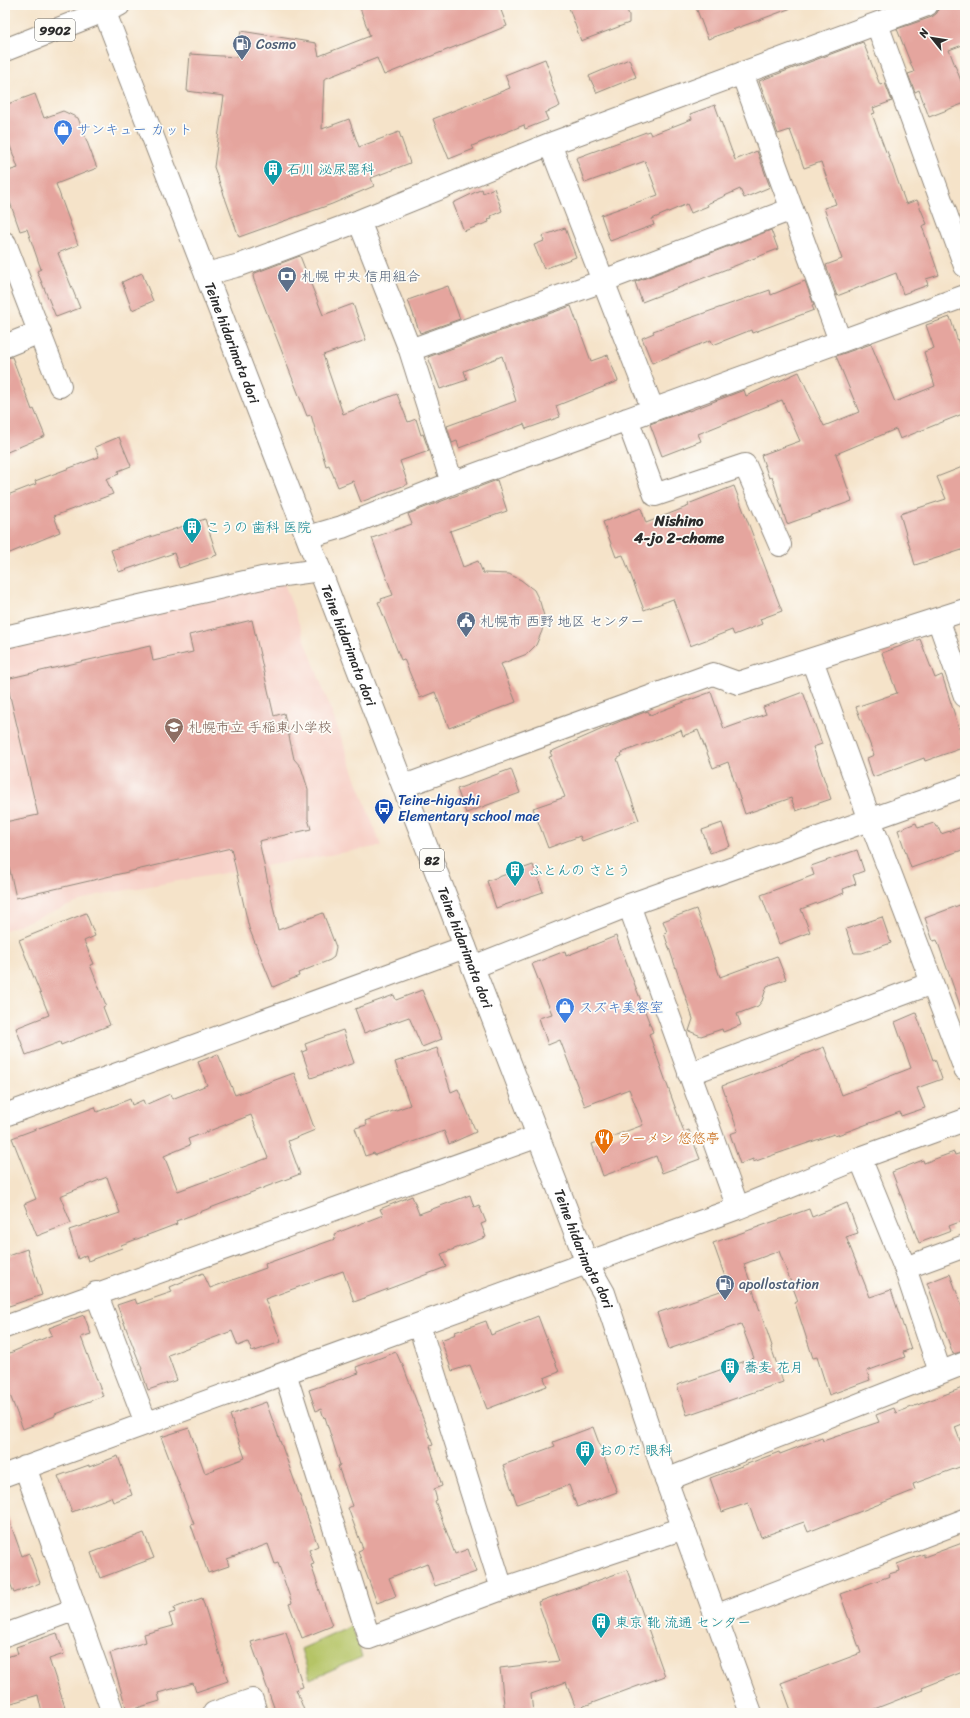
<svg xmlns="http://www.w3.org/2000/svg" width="970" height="1718" font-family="Sriracha,'Klee One',sans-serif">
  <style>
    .built { fill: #f7d1c8 }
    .green { fill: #b5c466; stroke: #707848 }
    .building { fill: #e5a59e; fill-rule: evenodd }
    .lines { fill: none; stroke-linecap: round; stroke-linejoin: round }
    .street-casing { stroke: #90877a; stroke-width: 24 }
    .primary-casing { stroke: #90877a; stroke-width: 24 }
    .street { stroke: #fff; stroke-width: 22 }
    .primary { stroke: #fff; stroke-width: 22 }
    .labels { text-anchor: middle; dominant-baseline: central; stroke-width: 3.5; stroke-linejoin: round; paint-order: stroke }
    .shield { fill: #fdfcf7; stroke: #6a6a68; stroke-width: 1 }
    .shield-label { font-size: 13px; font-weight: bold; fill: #2b2b2b }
    .service-label { font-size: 14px; fill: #4e5e75; stroke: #fdfcf7; text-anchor: start }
    .shop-label { font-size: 14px; fill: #366cbe; stroke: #fdfcf7; text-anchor: start }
    .culture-label { font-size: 14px; fill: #0d838f; stroke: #fdfcf7; text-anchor: start }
    .street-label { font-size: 14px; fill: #2b2b2b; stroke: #fdfcf7 }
    .education-label { font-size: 14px; fill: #785e54; stroke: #fdfcf7; text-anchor: start }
    .transit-label { font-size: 14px; fill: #164399; stroke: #fdfcf7; text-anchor: start }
    .food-label { font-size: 14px; fill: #c56008; stroke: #fdfcf7; text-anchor: start }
    .neighbourhood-label { font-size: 15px; font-weight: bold; fill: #2b2b2b; stroke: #fdfcf7 }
  </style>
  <rect width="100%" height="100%" fill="#fdfcf7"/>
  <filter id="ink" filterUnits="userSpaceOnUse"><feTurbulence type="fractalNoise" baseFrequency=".025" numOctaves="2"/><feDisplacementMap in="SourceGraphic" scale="8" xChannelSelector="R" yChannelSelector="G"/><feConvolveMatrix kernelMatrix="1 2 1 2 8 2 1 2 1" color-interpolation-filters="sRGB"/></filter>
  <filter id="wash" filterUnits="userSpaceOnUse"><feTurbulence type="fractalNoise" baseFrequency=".012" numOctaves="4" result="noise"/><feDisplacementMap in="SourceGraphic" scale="16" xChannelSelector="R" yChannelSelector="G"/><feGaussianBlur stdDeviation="0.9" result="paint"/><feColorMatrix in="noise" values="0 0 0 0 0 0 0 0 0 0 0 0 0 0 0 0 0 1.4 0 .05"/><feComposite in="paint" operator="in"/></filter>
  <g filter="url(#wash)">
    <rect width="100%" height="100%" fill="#f5e3c9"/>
    <path class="built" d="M284 583 381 846 97 895 5 930V642Z"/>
    <path class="green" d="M352 1626 362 1657 310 1679 301 1649Z"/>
    <g id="blocks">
      <path class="building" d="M359 5H499L507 26 384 75 377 58 324 79 322 129 349 119 359 147 399 132 410 163 371 178 374 186 332 204 239 237 214 167 224 96 187 91 190 54 237 57 241 31 316 43 319 56 370 36Z
        M568 5H625L629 15V23L581 41Z
        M695 5H793L794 7 708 39Z
        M939 5H965V44L949 50 965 91V103L929 117 919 90 915 92 908 74 914 72 897 29 932 17 937 13Z
        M863 42 880 85 885 83 892 101 873 108 875 113 872 114 886 152 887 151 906 204 917 200 927 224 922 226 939 275 926 279 928 285 903 294 896 273 837 296 826 265 842 259 824 208 836 204 821 162 804 168 790 130 778 134 770 112H771L759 81Z
        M545 59 552 78 550 79 560 106 545 113 548 120 525 129 524 125 472 146 474 149 449 159 433 119 510 88 505 75Z
        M629 59 636 77 597 93 589 76Z
        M35 94 44 118 63 111 78 118 97 168 56 184 78 245 58 253 80 308 56 317 37 271 41 269 27 229 20 231 5 188V172L18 168 5 132V105Z
        M715 105 735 160 757 151 770 187 744 198 740 189 707 204 708 206 691 213 687 204 652 219 654 225 610 241 601 215 658 195 645 161 585 183 576 158 649 131 651 135 692 119 690 114Z
        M494 188 502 211 491 216 492 218 488 219 489 222 464 231 453 203 482 189 483 193Z
        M565 228 576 257 544 269 534 245 544 241 542 236Z
        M771 230 778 249 642 302 635 282Z
        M300 256 323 315 353 304 366 340 323 355 343 414 397 394 408 422 416 419 421 435 423 434 429 451 400 461 408 484 361 502 353 481 338 487 329 465 326 466 311 415 307 416 254 280 253 276 255 273Z
        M142 273 153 301 132 310 122 282Z
        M805 281 814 305 812 306 814 310 752 333 751 330 713 345 711 340 652 363 642 338 654 333 653 331 770 290 771 295Z
        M448 286 460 319 420 333 408 300Z
        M571 306 591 361 608 355 618 381 556 406 560 417 526 429 524 424 459 448 457 441 452 443 447 426 516 401 502 356 464 371 467 380 440 389 428 357Z
        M950 317 965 363V413L900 439 896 429 836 454 852 501 787 524 772 477 769 478 761 455 800 441 782 400 698 434 701 441 662 456 650 424 689 410V411L744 390 746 396 799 372 824 426 859 412 836 356 871 344 895 402 935 386 924 352 934 348 926 325Z
        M12 357 32 410 34 409 45 436 5 453V358Z
        M119 437 131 466 118 471 119 474 106 479 113 494 54 516 60 532 5 555V496L36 484 35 481 99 457 95 447Z
        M965 466V549L915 565 900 514 946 499 937 477Z
        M497 480 507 511 450 531 463 567 478 561 483 573 509 574 521 580 534 590 540 602 544 616 542 631 536 645 527 654 501 664 516 702 449 728 435 692 420 698 404 659 401 660 378 602 382 601 381 599 393 595 372 538 412 524 408 514Z
        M734 486 782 611 760 619 762 624 734 635 732 630 690 646 673 599 644 610 623 555 616 557 603 522 641 508 646 523 689 506 688 504Z
        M205 519 217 555 179 568 174 553 119 572 111 550Z
        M252 620 274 716 284 713 294 759 301 767 308 789V819L311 829 259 841 278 930 323 913 336 947 334 957 330 960 298 973 299 976 273 987 249 928 231 848 16 898 5 848V822L38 815 6 679 150 646 153 661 193 652 189 635Z
        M920 639 935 678 942 675 965 747 925 761 924 758 873 777 867 758 874 755 856 707 897 693 882 653Z
        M711 692 724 729 766 714 763 707 803 692 822 744 813 747 831 799 796 811 791 798 745 814 728 762 713 768 698 730 683 736 681 730 621 753 622 756 617 759 639 820 582 841 580 836 548 848 533 808 565 797 549 757 552 756 550 752 623 720 648 711 650 715Z
        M511 769 520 793 466 813 457 789Z
        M722 823 730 846 710 853 702 830Z
        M916 823 918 828 934 823 936 827H938L941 834 965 826V849L911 868 898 830Z
        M857 850 864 871 853 875 856 884 843 889 844 893 801 909 810 932 779 944 761 895 814 875 811 866Z
        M533 865 543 892 496 908 487 881Z
        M965 903V1010L962 1011 937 940 933 941 925 918Z
        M696 909 720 977 777 956 786 979 767 986 762 1001 758 1006 737 1014 741 1025 723 1032 722 1029 701 1036 689 1031 693 1019 664 933 667 932 663 921Z
        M86 913 95 936 84 941 94 964 90 965 106 1005 103 1007 110 1025 61 1045 60 1042 26 1055 16 1028 49 1015 19 940Z
        M882 917 891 943 862 953H854L846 929Z
        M616 936 653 1032 649 1034 684 1132 689 1130 700 1159 662 1173 656 1156 603 1176 592 1144 643 1125 629 1089 585 1106 560 1040 548 1045 539 1018 552 1014 532 964 565 951 566 956Z
        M422 990 442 1039 422 1047 409 1017 364 1033 355 1009 394 995 396 1000Z
        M916 1013 933 1060 935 1059 942 1079 917 1088 925 1108 901 1116 900 1112 835 1136 834 1134 753 1162V1159L740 1164 730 1134 738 1131 722 1086 787 1062V1061L824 1047 842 1095 911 1068 895 1022Z
        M343 1030 354 1063 311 1078 302 1052 307 1050 305 1044Z
        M437 1048 451 1092 458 1089 476 1132 449 1144 444 1131 375 1155 374 1153 365 1156 355 1128 367 1125 365 1121 410 1105 395 1062Z
        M218 1054 235 1095 294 1073 315 1130 288 1141 300 1174 176 1221 177 1224 121 1245 122 1248 88 1261 86 1255 78 1259 69 1230 120 1213 107 1177 60 1196 71 1223 37 1236 24 1204 36 1199 12 1138 95 1107 97 1112 130 1099 132 1105 143 1100 145 1105 170 1094 172 1099 207 1085 198 1062ZM251 1115 268 1158 178 1191 164 1156 190 1145 188 1139Z
        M954 1152 955 1155 965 1152V1220L949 1226 951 1231 919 1243 892 1172 923 1160 924 1163Z
        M470 1195 474 1207 479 1205 486 1222 481 1224 486 1237 441 1254 446 1267 354 1302 343 1271 265 1299 281 1342 252 1352 248 1342 238 1346 232 1331 168 1355 177 1380 148 1390 141 1369H142L117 1305 135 1299 137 1304 172 1292 170 1287 203 1273 210 1288 266 1268 265 1264 335 1239 334 1234 383 1215 380 1209 412 1196 419 1214Z
        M847 1203 858 1233 846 1237 870 1297 891 1290 911 1349 903 1352 905 1357 867 1371 870 1380 829 1395 817 1357 813 1358 795 1303 798 1301 779 1251 744 1264 772 1346 771 1347 783 1382 687 1415 677 1385 754 1358 741 1324 669 1349 657 1313 729 1288 713 1243 809 1209 812 1217Z
        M27 1249 42 1295 9 1306 5 1295V1257Z
        M950 1274 965 1315V1351L953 1354 927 1283Z
        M84 1315 91 1334 81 1337 103 1396 55 1414V1416L23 1429 5 1382V1355L52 1335 49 1328Z
        M538 1316 559 1372 544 1378 547 1386 487 1409 470 1365 452 1371 441 1340 456 1334 455 1332 486 1321 491 1335Z
        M396 1352 401 1363H402L433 1445 430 1446 442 1486 434 1489 437 1500 435 1501 455 1554 468 1549 476 1572 435 1586 427 1563 389 1578 396 1596 377 1603 358 1551 363 1549 348 1508 352 1506 338 1466 340 1465 325 1417 324 1418 321 1409 316 1411 309 1390 359 1373 356 1367Z
        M965 1387V1423L955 1427 965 1454V1465L913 1484 915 1490 808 1532 804 1522 761 1537 748 1503 722 1512 710 1478 779 1452 780 1454 822 1438 823 1441 879 1422 876 1415 894 1408 896 1413Z
        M266 1402 318 1546 309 1550 314 1564 311 1565 332 1626 302 1638 289 1604 292 1603 278 1563 275 1564 268 1544 227 1559 229 1566 208 1573 191 1525 194 1524 161 1437 189 1428 205 1473 245 1458 230 1415Z
        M593 1427 617 1492 577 1507 569 1485 517 1504 503 1465 555 1446 553 1442Z
        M118 1456 132 1495 113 1502 111 1497 72 1512 58 1476 89 1465V1467Z
        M5 1517H8L22 1556 29 1553 40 1583 14 1593 5 1570Z
        M144 1533 154 1558 100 1578 91 1553Z
        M965 1542V1671L922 1688 923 1690 864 1713H792L781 1683 861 1653 840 1594 890 1576 889 1574 899 1571 897 1564 924 1554V1557Z
        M627 1570 665 1676 576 1709 566 1682 531 1694 533 1713H505L500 1668 559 1661 538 1602Z
        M202 1598 228 1681 196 1692 193 1683 158 1693 160 1701 127 1711 110 1653 146 1642 144 1634 173 1626 169 1614 175 1612 174 1608Z
        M286 1632 303 1687 296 1689 305 1713H276L251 1642Z
        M57 1633 64 1654 49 1659 67 1713H42L38 1695 5 1705V1657L18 1654 16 1647Z"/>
    </g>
  </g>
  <g filter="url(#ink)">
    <use href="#blocks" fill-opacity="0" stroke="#90877a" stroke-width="1"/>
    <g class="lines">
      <defs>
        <path id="street" d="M877 24 965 266
          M742 73 840 341
          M550 144 653 410
          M359 221 410 350 452 483
          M5 243 60 386
          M206 274 240 265 359 221 550 144 927 5
          M5 346 40 332
          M410 350 603 281 792 209
          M627 419 655 495 745 465 780 545
          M308 537 342 527 452 483 965 296
          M938 619 965 696
          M5 637 262 578 320 570
          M812 660 870 820 965 1069
          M404 786 713 674 738 683 965 610
          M629 905 738 1208
          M473 967 629 905 965 786
          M689 1074 932 983
          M5 1115 465 947
          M860 1158 905 1268 940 1372
          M905 1268 965 1246
          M96 1293 146 1423
          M419 1325 502 1589
          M5 1327 539 1136
          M285 1373 369 1638 502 1589 684 1528
          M25 1467 113 1713
          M5 1475 738 1208 860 1158 965 1120
          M666 1480 965 1363
          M715 1616 965 1520
          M5 1635 76 1609
          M214 1713 252 1700 256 1713"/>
        <g id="primary">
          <path id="s1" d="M102 5 587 1263 604 1293 666 1480 751 1713"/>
          <path d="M5 50 119 5"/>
        </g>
      </defs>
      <use href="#street" class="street-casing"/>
      <use href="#primary" class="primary-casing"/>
      <use href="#street" class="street"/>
      <use href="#primary" class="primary"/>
    </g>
  </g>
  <defs>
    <symbol id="fuel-pin" viewBox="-11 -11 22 30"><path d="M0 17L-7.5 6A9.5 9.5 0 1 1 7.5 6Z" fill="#5c6f8a" stroke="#fdfcf7"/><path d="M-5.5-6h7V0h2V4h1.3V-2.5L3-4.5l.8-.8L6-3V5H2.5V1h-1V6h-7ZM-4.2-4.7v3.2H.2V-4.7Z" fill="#fff"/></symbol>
    <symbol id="shop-pin" viewBox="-11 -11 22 30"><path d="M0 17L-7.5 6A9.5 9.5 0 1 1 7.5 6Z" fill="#3f7fe0" stroke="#fdfcf7"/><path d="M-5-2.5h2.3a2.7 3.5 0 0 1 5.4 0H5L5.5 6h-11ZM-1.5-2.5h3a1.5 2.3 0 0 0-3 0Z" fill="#fff"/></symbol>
    <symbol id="building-pin" viewBox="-11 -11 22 30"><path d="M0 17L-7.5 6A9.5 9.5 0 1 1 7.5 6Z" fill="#0f9aa8" stroke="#fdfcf7"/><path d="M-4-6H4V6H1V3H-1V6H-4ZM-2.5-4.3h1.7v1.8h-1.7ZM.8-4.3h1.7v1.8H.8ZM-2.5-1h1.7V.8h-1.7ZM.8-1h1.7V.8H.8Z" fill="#fff"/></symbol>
    <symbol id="bank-pin" viewBox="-11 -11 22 30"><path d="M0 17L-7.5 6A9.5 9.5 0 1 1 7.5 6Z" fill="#5c6f8a" stroke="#fdfcf7"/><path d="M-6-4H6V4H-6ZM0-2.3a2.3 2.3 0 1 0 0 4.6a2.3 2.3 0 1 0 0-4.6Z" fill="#fff"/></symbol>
    <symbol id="civic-pin" viewBox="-11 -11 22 30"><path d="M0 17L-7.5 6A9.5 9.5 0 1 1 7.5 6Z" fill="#5c6f8a" stroke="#fdfcf7"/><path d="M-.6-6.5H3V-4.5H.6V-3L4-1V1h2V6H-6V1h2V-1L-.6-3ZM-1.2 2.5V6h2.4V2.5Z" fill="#fff"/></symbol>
    <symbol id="school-pin" viewBox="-11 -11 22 30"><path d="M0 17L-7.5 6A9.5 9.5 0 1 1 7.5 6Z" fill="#8d6e63" stroke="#fdfcf7"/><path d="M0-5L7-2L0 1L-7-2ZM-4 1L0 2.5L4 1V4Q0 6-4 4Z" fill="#fff"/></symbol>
    <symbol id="bus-pin" viewBox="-11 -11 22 30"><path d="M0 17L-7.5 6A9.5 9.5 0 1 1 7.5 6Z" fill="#1a4fb4" stroke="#fdfcf7"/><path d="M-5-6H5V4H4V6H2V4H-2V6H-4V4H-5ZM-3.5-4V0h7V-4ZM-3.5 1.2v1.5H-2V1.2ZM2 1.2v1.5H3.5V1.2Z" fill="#fff"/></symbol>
    <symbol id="restaurant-pin" viewBox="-11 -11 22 30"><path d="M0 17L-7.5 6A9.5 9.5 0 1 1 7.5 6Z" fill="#e8710a" stroke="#fdfcf7"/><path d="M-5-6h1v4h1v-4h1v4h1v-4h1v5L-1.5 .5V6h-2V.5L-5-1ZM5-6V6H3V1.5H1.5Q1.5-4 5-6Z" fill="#fff"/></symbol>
  </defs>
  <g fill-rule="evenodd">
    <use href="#fuel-pin" x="231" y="33" width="22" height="30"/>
    <use href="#shop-pin" x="52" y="118" width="22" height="30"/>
    <use href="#building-pin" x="262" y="158" width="22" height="30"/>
    <use href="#bank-pin" x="276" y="265" width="22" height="30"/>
    <use href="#building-pin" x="181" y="516" width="22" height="30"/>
    <use href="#civic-pin" x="455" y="610" width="22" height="30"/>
    <use href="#school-pin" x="163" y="716" width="22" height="30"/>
    <use href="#bus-pin" x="373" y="797" width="22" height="30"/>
    <use href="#building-pin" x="504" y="859" width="22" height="30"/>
    <use href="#shop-pin" x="554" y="996" width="22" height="30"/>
    <use href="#restaurant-pin" x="593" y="1127" width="22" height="30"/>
    <use href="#fuel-pin" x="714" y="1273" width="22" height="30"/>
    <use href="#building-pin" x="719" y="1356" width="22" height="30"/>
    <use href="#building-pin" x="574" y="1439" width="22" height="30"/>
    <use href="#building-pin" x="590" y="1611" width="22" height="30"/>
  </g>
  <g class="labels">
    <g class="shield">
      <rect x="35" y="19" width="40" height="22" rx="3"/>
      <rect x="420" y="849" width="24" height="22" rx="3"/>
    </g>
    <g class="shield-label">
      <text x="55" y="30">9902</text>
      <text x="432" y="860">82</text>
    </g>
    <g class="service-label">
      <text x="256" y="44">Cosmo</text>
      <text x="301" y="276">札幌 中央 信用組合</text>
      <text x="480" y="621">札幌市 西野 地区 センター</text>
      <text x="739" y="1284">apollostation</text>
    </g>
    <g class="shop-label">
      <text x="77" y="129">サンキュー カット</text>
      <text x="579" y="1007">スズキ美容室</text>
    </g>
    <g class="culture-label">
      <text x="287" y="169">石川 泌尿器科</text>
      <text x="206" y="527">こうの 歯科 医院</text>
      <text x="529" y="870">ふとんの さとう</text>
      <text x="744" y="1367">蕎麦 花月</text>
      <text x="599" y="1450">おのだ 眼科</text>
      <text x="615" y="1622">東京 靴 流通 センター</text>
    </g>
    <g class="street-label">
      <text stroke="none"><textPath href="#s1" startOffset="362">Teine hidarimata dori</textPath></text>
      <text stroke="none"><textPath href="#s1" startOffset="686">Teine hidarimata dori</textPath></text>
      <text stroke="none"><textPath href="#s1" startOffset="1010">Teine hidarimata dori</textPath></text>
      <text stroke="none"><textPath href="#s1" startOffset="1334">Teine hidarimata dori</textPath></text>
    </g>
    <g class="education-label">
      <text x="188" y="727">札幌市立 手稲東小学校</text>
    </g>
    <g class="transit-label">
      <text x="398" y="800">Teine-higashi<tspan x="398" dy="16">Elementary school mae</tspan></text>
    </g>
    <g class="food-label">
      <text x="618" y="1138">ラーメン 悠悠亭</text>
    </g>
    <g class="neighbourhood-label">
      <text x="679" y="521">Nishino<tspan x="679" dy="17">4-jo 2-chome</tspan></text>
    </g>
  </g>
  <rect width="970" height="1718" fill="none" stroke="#fdfcf7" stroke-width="20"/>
  <g transform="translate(932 38) rotate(300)" stroke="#fdfcf7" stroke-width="3" paint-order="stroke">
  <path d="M0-3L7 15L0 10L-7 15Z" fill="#2b2b2b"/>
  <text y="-6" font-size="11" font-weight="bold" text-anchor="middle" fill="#2b2b2b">N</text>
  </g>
</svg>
